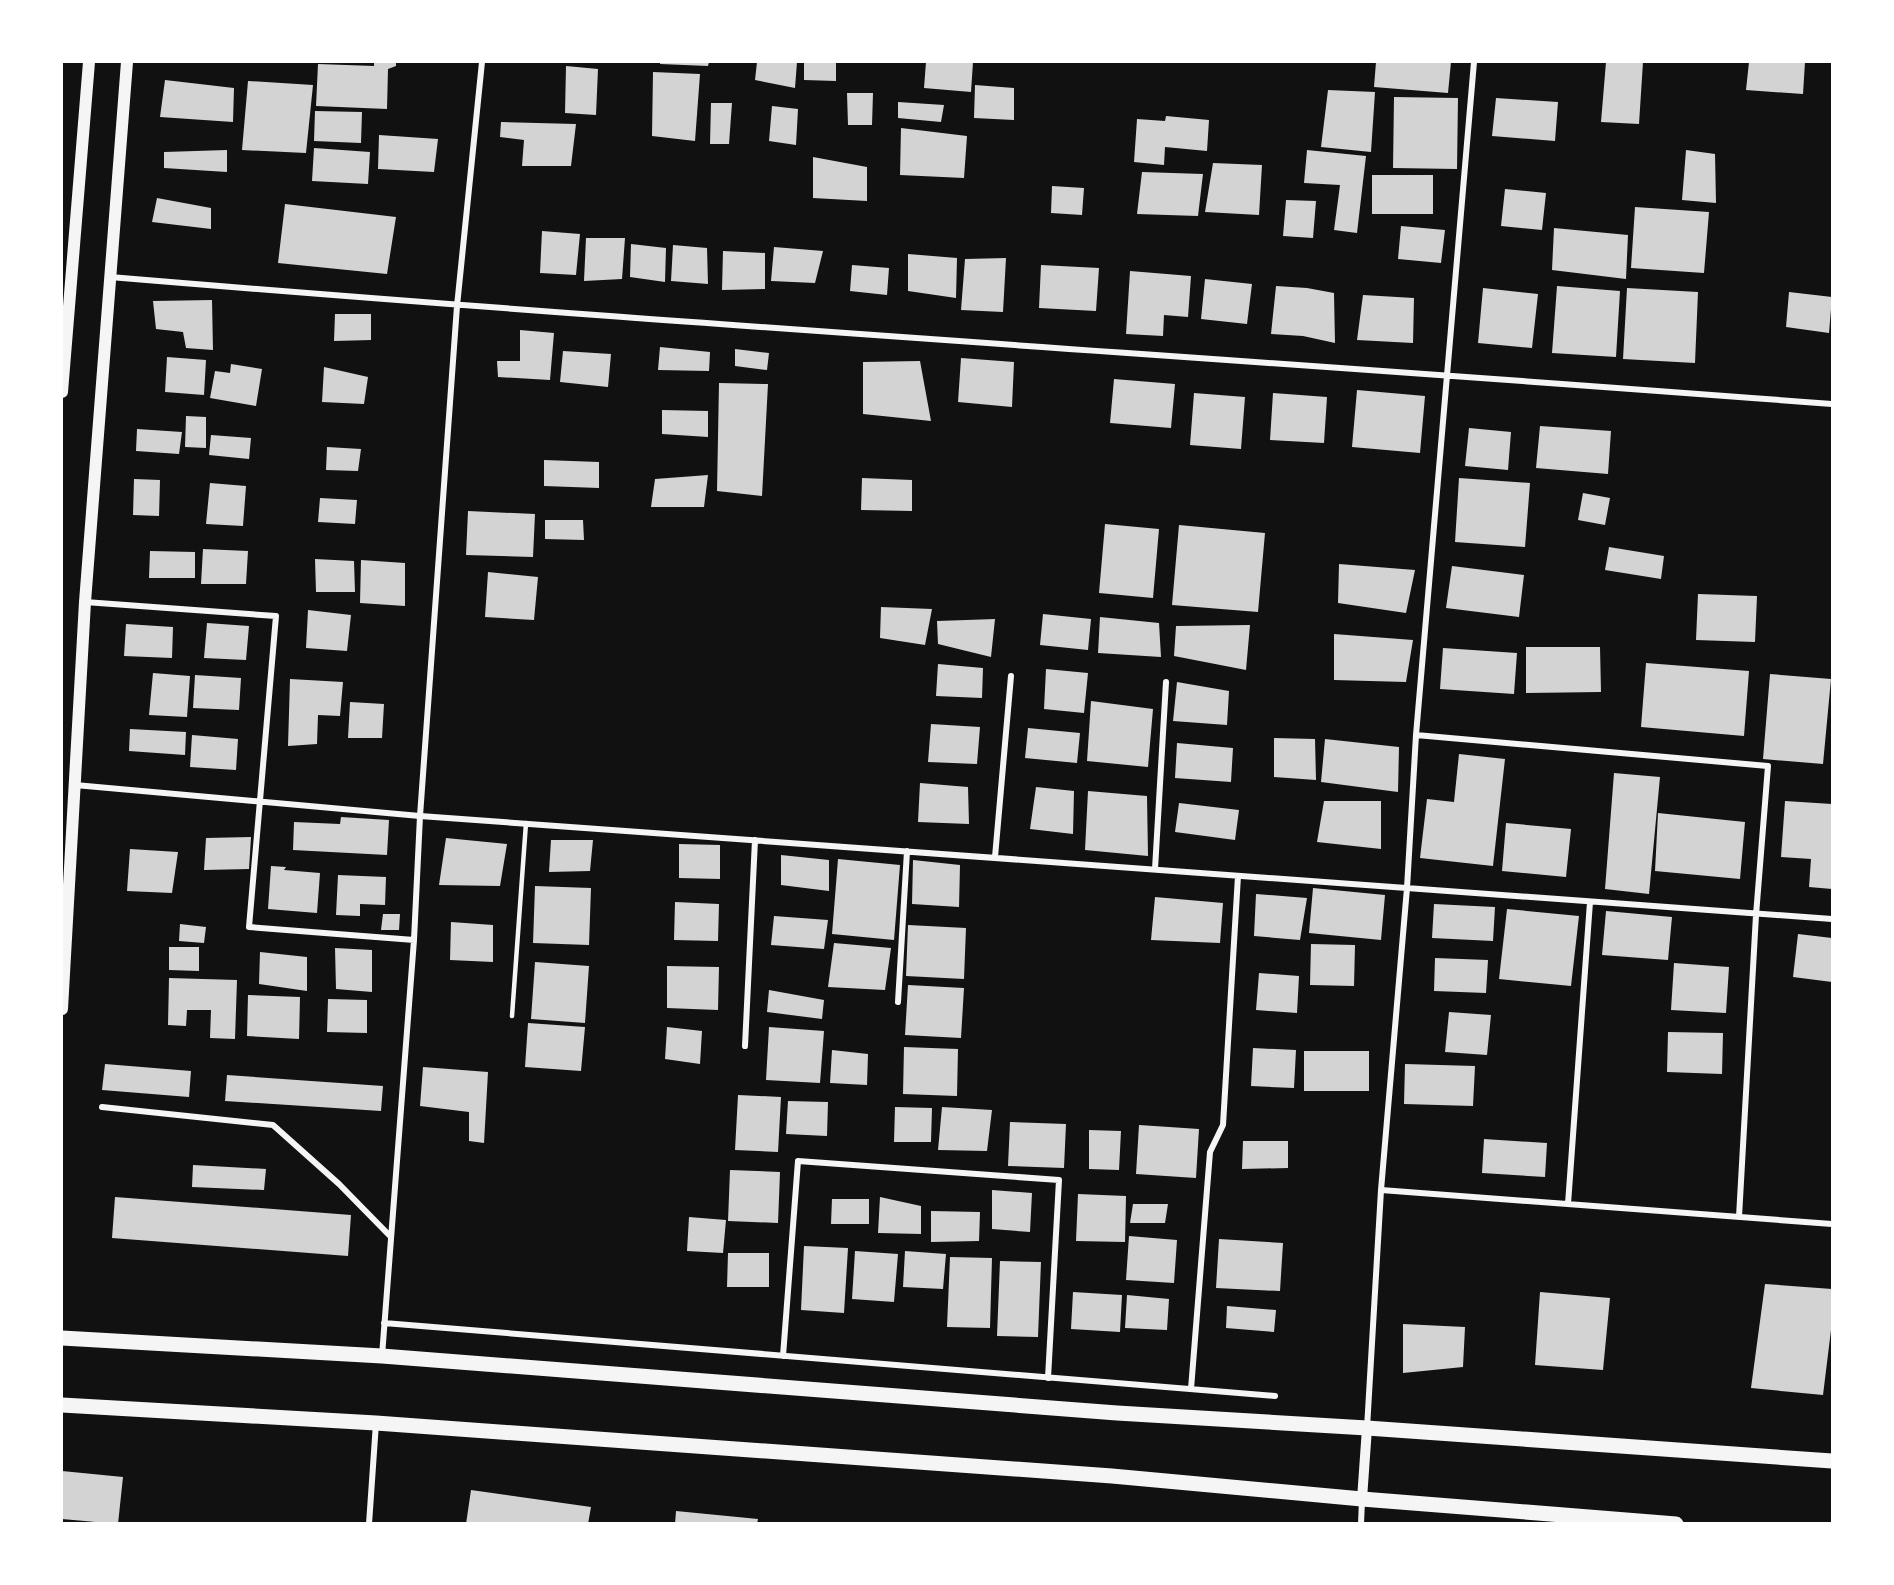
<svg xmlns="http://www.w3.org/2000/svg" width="1894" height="1585" font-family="'PT Sans',sans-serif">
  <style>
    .building { fill: #d3d3d3 }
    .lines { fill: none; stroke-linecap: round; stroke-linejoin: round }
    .service { stroke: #f5f5f5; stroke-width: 4.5 }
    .minor { stroke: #f5f5f5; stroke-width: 6 }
    .tertiary { stroke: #f5f5f5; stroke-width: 10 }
    .secondary { stroke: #f5f5f5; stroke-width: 12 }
    .primary { stroke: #f5f5f5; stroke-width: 15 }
  </style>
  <rect width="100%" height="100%" fill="#111"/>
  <path class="building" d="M374 62H396V66L388 69 387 109 316 106 318 64 374 66Z
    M660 62H709L708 66 660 64Z
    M757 62H797L795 88 755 80Z
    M804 62H836V81L804 80Z
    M926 62H973L971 92 924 88Z
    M1376 62H1451L1448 93 1374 87Z
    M1606 62H1643L1639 124 1601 122Z
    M1749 62H1805L1803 94 1746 90Z
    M566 66 598 69 596 115 565 113Z
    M653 72 700 74 695 141 652 136Z
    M165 80 234 88 233 122 160 117Z
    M248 81 313 85 306 153 242 150Z
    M975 85 1014 88V120L974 118Z
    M1328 90 1375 92 1371 152 1321 147Z
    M847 93H873L872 125H848Z
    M1394 97 1458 98 1457 169 1393 168Z
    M1496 98 1558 102 1555 141 1492 136Z
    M898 102 944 105 941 122 898 118Z
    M711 103H732L729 144H710Z
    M772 106 798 109 796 145 769 141Z
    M315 111 362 112 361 143 314 141Z
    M1166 116 1209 120 1207 151 1165 147 1164 165 1134 162 1137 119 1165 121Z
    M501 122 576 124 571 166H522L524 140 500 137Z
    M901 128 967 136 964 178 900 175Z
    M379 135 438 139 434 172 378 169Z
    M314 148 370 152 368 184 312 181Z
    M227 150V172L164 168V152Z
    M1307 150 1366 156 1357 233 1334 230 1340 185 1304 183Z
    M1686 150 1715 154 1716 203 1682 200Z
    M813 157 867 167V201L813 198Z
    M1213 163 1262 165 1259 215 1205 212Z
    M1142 172 1203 174 1198 216 1137 214Z
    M1372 175H1433V214H1372Z
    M1052 186 1084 188 1082 215 1051 213Z
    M1505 189 1546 193 1542 230 1501 226Z
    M157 198 211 208V229L152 222Z
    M1286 200 1316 201 1313 238 1283 236Z
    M285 204 396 217 387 274 278 263Z
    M1635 207 1709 212 1704 273 1631 268Z
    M1401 226 1445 230 1441 263 1398 259Z
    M1554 228 1628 235 1626 279 1552 270Z
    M542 231 580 234 576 275 540 273Z
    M586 238H625L622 279 584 281Z
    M631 244 666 248 665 282 630 277Z
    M673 245 707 248 708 284 671 281Z
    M774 247 823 251 815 283 771 281Z
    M723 251 765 253V289L722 290Z
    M908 254 957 258 956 298 908 291Z
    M1006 258 1003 312 961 310 965 259Z
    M852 265 889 268 887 295 850 291Z
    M1041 265 1099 268 1096 311 1039 308Z
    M1130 271 1191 276 1188 317 1164 315 1163 336 1126 334Z
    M1205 279 1252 284 1247 324 1201 319Z
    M1276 286 1307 288 1334 293 1335 343 1303 336 1271 334Z
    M1557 286 1620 291 1616 357 1552 353Z
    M1483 288 1538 294 1532 348 1478 343Z
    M1627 288 1698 292 1695 363 1623 359Z
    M1789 292 1832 297 1829 333 1786 327Z
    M1363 295 1414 298 1413 343 1357 340Z
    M212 300 213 350 186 348 183 332 156 329 153 301Z
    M335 314H371V340L334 341Z
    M520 330 554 333 550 380 498 377 497 361H520Z
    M660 347 710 352 709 371 658 370Z
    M735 349 769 353 767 370 735 366Z
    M563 351 611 354 608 387 560 382Z
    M167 357 206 360 204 395 165 392Z
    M961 358 1014 362 1012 407 958 402Z
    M920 361 931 421 863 414V362Z
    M231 364 262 369 256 406 210 398 215 371 230 373Z
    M324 367 368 377 364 404 322 402Z
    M1114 379 1175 384 1171 428 1110 423Z
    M719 383 768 384 762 496 717 491Z
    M1357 390 1425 396 1420 453 1352 447Z
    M1194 393 1245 397 1241 449 1190 445Z
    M1273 393 1327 397 1324 443 1270 440Z
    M662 410 708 411V437L662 434Z
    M186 416 206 417V448L185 447Z
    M1540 426 1611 431 1608 474 1536 468Z
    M1469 428 1511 432 1508 470 1465 466Z
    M137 429 182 432 179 454 136 451Z
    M211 435 251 438 249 459 209 455Z
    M327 447 361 449 358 471 326 470Z
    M544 460 599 462V488L544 486Z
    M708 475 704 507H651L655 479Z
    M862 478 912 480V511L861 510Z
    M1459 478 1530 483 1525 547 1455 542Z
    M134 479 160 480 159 516 133 515Z
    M210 483 246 486 243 526 206 524Z
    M1583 493 1610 498 1605 525 1578 520Z
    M320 498 357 500 355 524 318 522Z
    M468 511 535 514 533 557 466 555Z
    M545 520H583L584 540 545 539Z
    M1105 524 1159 529 1153 598 1099 593Z
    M1179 525 1265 533 1258 612 1172 605Z
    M1609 547 1664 556 1661 579 1605 570Z
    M203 549 248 551 246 584H201Z
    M150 551 195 552V578H149Z
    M315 559 354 561 355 592H316Z
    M361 560 405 563V606L360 603Z
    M1339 564 1415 570 1406 613 1338 603Z
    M1452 566 1524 575 1519 617 1446 608Z
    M488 572 538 577 534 620 485 617Z
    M1698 594 1757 596 1755 642 1696 640Z
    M881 607 932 609 925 645 880 638Z
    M308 610 351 615 347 651 306 648Z
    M1043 614 1091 619 1088 650 1040 645Z
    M1100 617 1159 623 1161 657 1098 653Z
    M995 619 991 657 938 644 937 621Z
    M207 623 249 626 246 660 204 658Z
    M126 624 173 627 172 658 124 656Z
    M1250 625 1246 670 1174 656 1176 626Z
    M1334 634 1413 640 1406 682 1334 680Z
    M1526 647H1600L1601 692 1526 693Z
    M1443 648 1517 653 1514 694 1440 689Z
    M1646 663 1749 671 1744 736 1641 727Z
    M938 664 983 668 982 698 936 696Z
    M1046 669 1088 673 1084 713 1044 709Z
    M153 673 190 676 187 717 149 715Z
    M1770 674 1831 679 1823 764 1763 759Z
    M195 675 241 678 239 710 193 708Z
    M290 679 343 682 340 716 318 715 317 744 288 746Z
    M1177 682 1229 691 1227 725 1173 721Z
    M1091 701 1153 709 1148 767 1087 761Z
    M350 702 384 704 382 738H348Z
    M931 724 980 727 977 764 928 762Z
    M1028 728 1080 733 1077 763 1025 758Z
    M130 729 186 732 185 755 129 751Z
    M192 735 238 739 236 770 190 767Z
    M1274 738 1315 739 1316 780 1274 777Z
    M1325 739 1399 747 1398 792 1321 782Z
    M1177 743 1233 748 1231 782 1175 778Z
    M1459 754 1505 759 1493 866 1420 858 1427 799 1454 802Z
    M1614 773 1660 777 1649 894 1605 889Z
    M920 783 968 787 969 824 918 822Z
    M1036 787 1074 791 1073 834 1030 829Z
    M1088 791 1147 796 1148 856 1085 850Z
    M1324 801H1381V849L1317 842Z
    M1785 801 1832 804V889L1809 887 1811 859 1781 857Z
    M1179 803 1239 810 1235 840 1175 832Z
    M1658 813 1745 822 1740 879 1655 871Z
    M341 817 389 820 387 855 293 850 294 822 340 824Z
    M1506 823 1571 829 1566 877 1502 871Z
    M251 837 249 869 204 870 206 838Z
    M446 838 507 844 500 886 439 885Z
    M551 840H593L590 871 549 872Z
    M679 844 720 845V879L679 878Z
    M130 849 178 852 172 893 127 891Z
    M781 855 829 860V891L781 885Z
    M838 859 900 865 894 940 832 934Z
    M913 860 960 865 959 907 912 904Z
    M271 866 286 867 284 870 320 873 317 913 268 909Z
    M338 875 386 877 385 905 360 904V916L336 915Z
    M535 886 591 888 589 945 533 943Z
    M1313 888 1385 895 1381 940 1309 933Z
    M1256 894 1307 898 1300 940 1254 936Z
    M1155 897 1223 903 1220 943 1151 940Z
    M675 902 719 904 718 941 674 940Z
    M1434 904 1495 907 1493 941 1432 938Z
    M1507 909 1579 916 1571 986 1499 979Z
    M1606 911 1672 917 1668 960 1602 955Z
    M383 914H400L399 930H381Z
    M774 916 828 920 824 949 771 945Z
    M451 922 493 925V962L450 960Z
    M180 924 206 927 204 943 179 941Z
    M908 925 966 928 964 979 906 976Z
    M1798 934 1832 938V982L1793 977Z
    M834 943 891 948 885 990 828 987Z
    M1311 944 1355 945 1354 986 1310 985Z
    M169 947H199V971L169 970Z
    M335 948 372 950V992L336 989Z
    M260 952 307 957V991L259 984Z
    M1435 958 1488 960 1486 993 1434 991Z
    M535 962 589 966 585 1023 531 1019Z
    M1674 963 1729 967 1726 1013 1671 1010Z
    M667 966 719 967 718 1010 667 1008Z
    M1259 973 1299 976 1297 1013 1256 1010Z
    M169 978 237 980 235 1039 210 1038 211 1010H187L186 1026 168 1025Z
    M908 985 964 988 961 1038 905 1035Z
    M769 990 824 1000 822 1019 767 1012Z
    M248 995 300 997 299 1039 247 1036Z
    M328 999 367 1000V1033L327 1032Z
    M1449 1012 1491 1015 1487 1055 1445 1052Z
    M528 1023 585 1027 581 1071 525 1067Z
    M667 1027 702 1031 700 1064 665 1059Z
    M769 1027 824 1031 820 1083 766 1080Z
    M1668 1032 1723 1033 1722 1074 1667 1072Z
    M904 1047 958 1049 957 1096 903 1094Z
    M1253 1048 1296 1050 1294 1088 1251 1086Z
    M832 1050 868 1054 867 1085 830 1083Z
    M1304 1051H1369V1091H1304Z
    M105 1064 191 1071 189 1097 102 1090Z
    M1405 1064 1475 1066 1473 1106 1404 1104Z
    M423 1067 488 1072 484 1143 469 1141V1112L420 1106Z
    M227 1075 383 1086 381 1111 225 1101Z
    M738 1095 781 1097 778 1152 735 1150Z
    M788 1101 828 1102 827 1136 786 1134Z
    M895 1107 932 1108 931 1142H894Z
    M942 1107 992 1110 987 1151 938 1150Z
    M1010 1122 1066 1124 1064 1168 1008 1166Z
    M1139 1125 1199 1129 1196 1178 1136 1174Z
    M1089 1130 1121 1131 1119 1170 1089 1169Z
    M1484 1139 1547 1143 1545 1177 1482 1173Z
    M1243 1141H1288V1168L1242 1169Z
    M193 1165 266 1169 264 1190 192 1187Z
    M730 1170 780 1172 778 1223 728 1221Z
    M992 1190 1032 1193 1030 1232 992 1229Z
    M1078 1194 1126 1196 1125 1242 1076 1241Z
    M115 1197 351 1215 348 1256 112 1238Z
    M880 1197 921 1206V1234L878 1233Z
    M832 1199H869V1224H831Z
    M1133 1204H1168L1165 1223H1130Z
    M931 1211 980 1212 979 1241 931 1242Z
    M689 1217 726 1220 723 1253 687 1251Z
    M1129 1236 1177 1240 1174 1283 1126 1280Z
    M1219 1239 1283 1243 1280 1291 1216 1288Z
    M804 1246 848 1248 844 1313 801 1310Z
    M855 1251 898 1254 894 1302 852 1299Z
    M905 1251 946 1254 943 1289 903 1287Z
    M728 1253H769V1287H727Z
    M950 1257 992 1258 990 1328 947 1327Z
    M1000 1261 1041 1262 1038 1337 997 1336Z
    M1765 1284 1832 1289V1322L1823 1395 1751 1388Z
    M1073 1292 1122 1295 1120 1332 1071 1329Z
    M1540 1292 1610 1298 1603 1370 1535 1365Z
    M1127 1295 1169 1299 1167 1330 1125 1328Z
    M1227 1306 1276 1310 1274 1332 1226 1328Z
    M1403 1324 1465 1327 1463 1367 1403 1373Z
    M62 1471 123 1477 118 1524 62 1519Z
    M471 1490 591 1507 588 1524H466Z
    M676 1511 758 1519 757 1524H675Z"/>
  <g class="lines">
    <path class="service" d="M512 1016 526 823"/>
    <path class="minor" d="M110 277C684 325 1259 360 1832 404
      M85 602 276 616 249 927 414 940
      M1416 735 1768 766 1756 915 1739 1217
      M75 785 420 816 1832 919
      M995 857 1011 676
      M1155 869 1166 682
      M898 1002 907 851
      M745 1046 755 840
      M102 1107 273 1125 339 1184 391 1237
      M1381 1190 1832 1224
      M1568 1204 1590 902
      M384 1323 1275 1396
      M382 1356 414 940 420 816 457 306 482 62
      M783 1356 798 1161 1059 1180 1048 1378
      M1191 1389 1210 1152 1223 1125 1238 876
      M1367 1428 1381 1190 1407 888 1416 735 1474 62
      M369 1524 376 1423
      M1361 1524 1362 1500"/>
    <path class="tertiary" d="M1362 1499 1367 1428"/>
    <path class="secondary" d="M62 392 89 62
      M62 1009 85 602 127 62"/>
    <path class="primary" d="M62 1338 382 1356 1117 1413 1367 1428 1832 1461
      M62 1405 376 1423 1112 1476 1362 1499 1676 1524"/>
  </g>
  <rect width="1894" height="1585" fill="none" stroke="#ffffff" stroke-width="126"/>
</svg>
